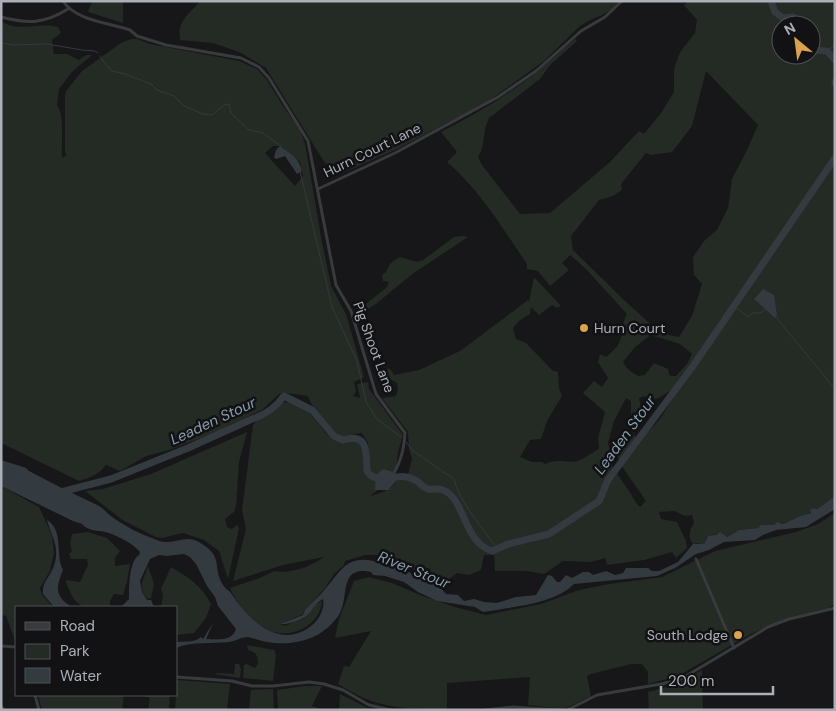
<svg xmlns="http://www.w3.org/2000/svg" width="836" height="711" font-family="'DM Sans',sans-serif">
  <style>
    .green { fill: #242a24; fill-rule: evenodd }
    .water { fill: #333a40 }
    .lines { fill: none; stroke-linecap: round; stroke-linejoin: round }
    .stream { stroke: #333a40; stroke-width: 1 }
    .river { stroke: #333a40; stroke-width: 7 }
    .street { stroke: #393a3d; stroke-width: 3 }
    .poi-dot { fill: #dba34d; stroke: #121214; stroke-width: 2 }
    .labels { text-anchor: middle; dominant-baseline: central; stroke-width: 5; stroke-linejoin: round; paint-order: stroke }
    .street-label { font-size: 14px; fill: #abafb7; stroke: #121214 }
    .poi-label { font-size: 14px; fill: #abafb7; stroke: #121214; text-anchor: start }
    .water-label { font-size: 15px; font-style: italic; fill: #879ead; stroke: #121214 }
  </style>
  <rect width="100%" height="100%" fill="#171719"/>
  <path class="green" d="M92 1H123V23L88 12Z
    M200 1H619L611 10 602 15 588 21 580 26 544 61 486 103 395 150 338 175H334L323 160 266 68 241 53 228 48 213 43 180 40C177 20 189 15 200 1Z
    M688 1H835V496L817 509 813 508C809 518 793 520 784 524L781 522 774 525H761L758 528 739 530 727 537 708 536 704 544 701 545 699 543 693 544C687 537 690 529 694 523L692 515 685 516 674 511 659 512 661 519 677 522 686 541 687 548 676 558 672 552 644 560 607 565 605 558 591 562 563 561 544 574 527 571H495L494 555H484L481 570 469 575 457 573 445 582 377 555H365L345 561 344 565 334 574 325 588 304 611 303 614 280 624 284 626 303 619 315 605 322 601C320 627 287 642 265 628 250 619 237 605 230 588L260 578 274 571C290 574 311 567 324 557L283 565 233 581 246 529 242 510 253 425 256 421 283 402 293 403 308 411 327 434 343 442 352 440 360 442 364 449 363 461 369 465 368 443 362 433C356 433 349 437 343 436 331 434 312 408 308 396L287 393 279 394 262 410 207 436 169 450 146 456 120 471 106 465C99 474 90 478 79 481L1 443V21C19 33 38 22 58 27L61 33 52 40 54 54H67L79 60 86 55H92L72 72 59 89 57 105C65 115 61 144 62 158L67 155 65 153V96L66 91 82 71 121 43 131 39H137L150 44 239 61 257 69 267 80 281 103 300 130 305 143 321 237 331 286 346 314 364 377 354 382 356 392 353 396 360 398 357 384 368 382 369 389 403 435 398 452 396 470 378 490 370 496C382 493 395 489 398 476L408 475 412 458 409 450 408 432 382 398 396 396 398 390 397 383 388 378 386 373 388 368 392 371 394 375 419 370 460 351 528 300 529 302 534 277 561 306 557 308 552 305 539 315 531 307 530 314 520 320 513 328 516 339 526 343 553 371 558 372 559 388 562 396 547 421 541 439 530 440 520 457 532 462H542L545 464C558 458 565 463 578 461 581 460 594 452 599 449L598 438 605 412 583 393 594 381 602 387 608 378 598 362 600 354 606 357C612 352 619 346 621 338 624 330 622 321 627 314L585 268 570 255 562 263 569 270 550 286 538 271 527 269V264C503 229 480 190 447 162L457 152 441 132C474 115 508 95 537 72 550 61 562 49 575 39L577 41 550 65 540 79 489 118C482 131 486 145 478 157L482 165 520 214 550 213 610 162 639 131 644 134 661 113 674 92V69L680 52 695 33 697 20 684 5ZM781 25H811V55H781ZM706 71 758 125 747 150 732 179 728 208 717 230 704 241 693 257 694 275 702 284 692 316 679 337 669 335 656 329 625 301 573 250 571 236 599 200 613 196 622 190 621 184 646 153 651 155 672 152 692 126ZM273 146H280L300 162 303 176 295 186 265 153ZM651 335 680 344 692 354 687 364 676 376H670L668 369 654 363 645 375 638 376C631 372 627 369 623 362L635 347ZM670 391 675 394C665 412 656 428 638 439L630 431 621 437 618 458 621 465 646 501 640 507 636 503 631 494 612 466V458L608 443 614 421 626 398 631 401V418L635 424 644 422 639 398 644 396 657 399Z
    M463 236 468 237 411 275 376 304 361 313V308L387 287 389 282 383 281 382 275C387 272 386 271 389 266 391 262 396 259 400 257L417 262 423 260 454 237Z
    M247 432 239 462 236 506 234 512 225 519 227 527 232 529 237 525 239 528 228 579 219 551 204 540 183 533 162 538 156 537 124 521 85 491 103 489 151 474Z
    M1 486 39 507 52 535 54 553 50 571 40 588 42 595 53 607H16V643L6 616 1 615Z
    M835 513V604L828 608 795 616 773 624 751 634 678 676 648 684V672L642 664H631L591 674 587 676 591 696 564 709 528 705 530 677 447 683V709C402 709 377 709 338 684L344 666 349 667 371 631 335 638 339 619 354 581 369 577 392 583 420 595 455 607 486 615 541 604 579 590 609 584 662 577 715 551 796 532 818 524Z
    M88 532 107 538 120 551 115 558V566L130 564 127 582 123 595 114 594 110 601V607C82 607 77 611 66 582V580L80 582 88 565 87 559H71L69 554 72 551 70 544 72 534Z
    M148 566 154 584 151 598 148 599C136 588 144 579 148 566Z
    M171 567C188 577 202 586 211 604L206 618 194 633 176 635V607H161L163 595 161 589Z
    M247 645 274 650 276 655 273 681 243 678 244 665 247 664 255 668 258 664C258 655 256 652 248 650Z
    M235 664H239L241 669 240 678 214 674 218 673 234 674Z
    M702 670 703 710H649L648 692 675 685Z
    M177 680 230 684 227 710 249 709 251 690 273 689 274 710H175Z
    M305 686H322L312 706 324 710H278L277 690Z
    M340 694 372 710H339Z
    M38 695H124L122 710H42Z
    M140 695H170L169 710H148L150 698Z"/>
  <path class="water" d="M280 146C291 155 298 156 302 171L297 174 285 156 276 159 274 157 276 150Z
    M763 289 774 295 777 315 775 318 754 299Z
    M1 460 26 468 29 471C51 483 74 494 97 505 104 508 108 515 115 519 126 526 139 534 152 538 156 540 161 542 166 542 181 542 187 534 202 544 224 558 212 567 223 585 225 589 229 590 231 593 247 618 279 651 311 626 319 620 325 609 323 599 315 603 312 612 305 617 299 621 287 625 280 624L303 615 305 610C312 602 320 596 326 588 339 573 346 557 368 560 378 561 388 569 397 567L439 586 446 594 458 595 464 601 474 599 484 602 497 603 516 597 536 595 548 575 552 576 557 582H560L566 575 572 578 583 572H589L593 575 606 571 615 575 623 573 626 568H648L652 571H659L678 562 693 544H704L708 536 717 535 720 532 727 537 739 530 758 528 761 525H774L777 522 784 524 798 517 811 513 810 510 813 508 817 509 835 496V509L806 527 776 530 763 535 755 540 724 542 709 550 696 554 675 568 657 576 574 584C554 604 516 606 490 611L483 612 475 607 437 601 418 592 404 582 385 576 373 575 371 572C339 565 349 595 340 613 335 622 324 632 315 636 301 643 282 645 267 642 260 641 254 638 248 637 241 637 236 641 229 642 212 644 192 641 176 648V642C185 641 194 643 201 637L203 639 213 623 206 639C217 639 232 642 236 629L218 606 215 597 207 586 196 564 190 557 184 554 167 556 159 555 150 559 140 581 142 592 147 600H151L154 607H121L129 599C129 588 129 561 139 555L140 552C133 543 114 534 105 532 96 530 88 531 82 524L73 521 1 486Z
    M383 469 390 471 398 476 397 480 388 490H375L376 475Z
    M47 520C64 530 55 555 63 570 56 587 54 596 72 607H54L43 594C42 582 49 578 53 568 61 548 52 538 47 520Z"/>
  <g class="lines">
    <path class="stream" d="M1 43 14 45 47 44 82 50 95 51 98 53
      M827 51 835 45
      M100 56 106 65 112 71 125 74 151 84 157 90 174 96 184 106 203 114 212 115 224 105 229 104 231 113 249 130 263 133 281 146
      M300 171 332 307 357 361 366 402 377 419 401 437
      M734 306 748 317 752 313H761L766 308
      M775 316 835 389
      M406 442 413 451 454 479C460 503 483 528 497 549"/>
    <path class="river" d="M771 1 775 12 783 18 793 17 797 25
      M811 50 827 51 835 60
      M835 82V83
      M57 493 111 479 188 448 252 419C265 415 276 407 284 396L312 410 334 436 343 440C369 432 366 453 367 471L370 475 382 481C393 477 404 474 415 480 420 482 423 488 428 489 432 490 438 488 443 490 465 498 463 542 492 551L508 544 549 534 599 501 608 480 693 366 835 158"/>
    <path class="street" d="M63 1C76 21 110 23 130 30L137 36 166 45 241 58 259 67 269 78 308 141 336 285 351 311 376 394 405 433C404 449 401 464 391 477
      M1 17C28 24 44 24 68 9
      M318 189 395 153 498 97 536 71 581 31 605 17 622 1
      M696 559 734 648
      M1 646 16 647
      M176 677 232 681 252 686H273L309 682 324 684 343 690 369 705 391 710
      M35 695 39 710
      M1 706 4 710
      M485 710 513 707 561 710
      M567 710 597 695 661 684 681 679 768 627 789 619 835 608"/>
  </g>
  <g class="poi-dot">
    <circle cx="584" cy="328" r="5"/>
    <circle cx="738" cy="635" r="5"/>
  </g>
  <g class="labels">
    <g class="street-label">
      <text transform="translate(372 150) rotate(-26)">Hurn Court Lane</text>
      <text transform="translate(374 347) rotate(70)">Pig Shoot Lane</text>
    </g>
    <g class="poi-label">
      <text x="594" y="328">Hurn Court</text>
      <text x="728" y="635" text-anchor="end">South Lodge</text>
    </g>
    <g class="water-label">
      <text transform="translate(213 421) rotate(-25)">Leaden Stour</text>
      <text transform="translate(625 435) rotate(-54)">Leaden Stour</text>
      <text transform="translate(414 570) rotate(22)">River Stour</text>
    </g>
  </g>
  <rect width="836" height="711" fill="none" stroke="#abafb7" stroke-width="5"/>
  <rect x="15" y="606" width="162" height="90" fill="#121214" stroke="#4f5155"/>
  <rect x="25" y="622" width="25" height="8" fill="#393a3d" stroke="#4f5155"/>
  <text x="60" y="631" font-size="15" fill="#abafb7">Road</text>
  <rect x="25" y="644" width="25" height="15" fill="#242a24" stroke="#4f5155"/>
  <text x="60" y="656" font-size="15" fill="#abafb7">Park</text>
  <rect x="25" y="668" width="25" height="15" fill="#333a40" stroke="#4f5155"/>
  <text x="60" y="681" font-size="15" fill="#abafb7">Water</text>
  <g transform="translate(796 40) rotate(331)"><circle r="24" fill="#121214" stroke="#4f5155"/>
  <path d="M0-4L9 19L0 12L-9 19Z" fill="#dba34d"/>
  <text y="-8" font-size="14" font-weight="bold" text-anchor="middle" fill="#abafb7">N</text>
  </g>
  <path d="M661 686v8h112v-8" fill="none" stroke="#abafb7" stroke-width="2.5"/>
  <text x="668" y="686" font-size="15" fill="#abafb7" stroke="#121214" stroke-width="4" paint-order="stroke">200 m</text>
</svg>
